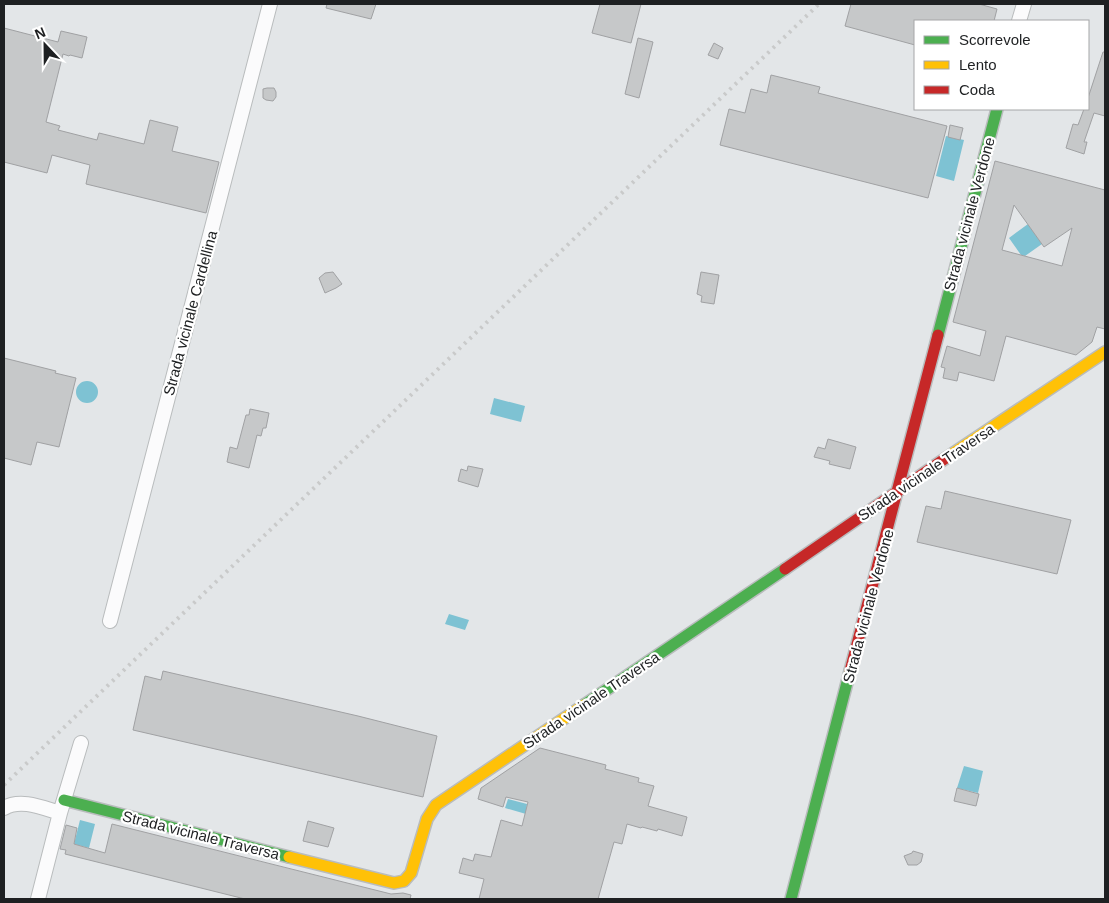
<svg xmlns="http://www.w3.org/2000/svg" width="1109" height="903" font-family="Arial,sans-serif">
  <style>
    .water { fill: #7ec2d3 }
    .building { fill: #c6c8c9; stroke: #a0a1a3; fill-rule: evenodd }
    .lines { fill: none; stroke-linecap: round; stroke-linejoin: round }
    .street-casing { stroke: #b9bcbd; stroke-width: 16 }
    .fast-casing { stroke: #b9bcbd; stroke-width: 14 }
    .slow-casing { stroke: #b9bcbd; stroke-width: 14 }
    .jam-casing { stroke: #b9bcbd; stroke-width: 14 }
    .street { stroke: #fbfbfc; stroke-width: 14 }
    .fast { stroke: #4caf50; stroke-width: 11 }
    .slow { stroke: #ffc107; stroke-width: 11 }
    .jam { stroke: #c62828; stroke-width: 11 }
    .rail { stroke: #c9caca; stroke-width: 4; stroke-dasharray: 2.5 5; stroke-linecap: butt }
    .labels { text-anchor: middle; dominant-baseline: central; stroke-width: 4.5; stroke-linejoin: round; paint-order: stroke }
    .street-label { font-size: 15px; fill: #1e2022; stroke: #fff }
  </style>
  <rect width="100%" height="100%" fill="#e3e6e8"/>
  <path class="water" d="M946 136 964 140 954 181 936 176Z
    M1028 224 1042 244 1025 256 1021 255 1009 238Z
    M76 392a11 11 0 1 1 22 0a11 11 0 1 1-22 0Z
    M494 398 525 406 521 422 490 414Z
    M449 614 469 620 465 630 445 624Z
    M964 766 983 771 978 793 957 788Z
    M508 799 527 804 526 814 505 808Z
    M80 820 95 824 89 848 74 844Z"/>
  <path class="building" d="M327 4H376L371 19 326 8Z
    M600 4H641L631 43 592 33Z
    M851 4H979L997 9 994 21H915V45L845 26Z
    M4 28 58 42 61 31 87 37 82 58 70 55 69 56 63 54 46 122 60 126 58 130 97 140 99 133 144 144 150 120 178 127 172 151 219 162 206 213 86 184 90 165 52 155 47 173 4 162Z
    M638 38 653 42 639 98 625 94Z
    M714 43 723 48 718 59 708 55Z
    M1103 52H1105V116L1094 113 1084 142H1087L1084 154 1066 148 1073 124 1078 125 1084 109H1088V98Z
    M771 75 820 87 818 93 947 126 928 198 720 145 729 109 745 113 751 89 767 93Z
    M267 88H274L276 92V97L273 101 266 100 263 98V89Z
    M950 125 963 128 960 140 948 137Z
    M995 161 1105 190V329L1097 327 1092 342 1076 355 1006 336 994 381 959 372 957 381 943 378 945 368 941 367 947 346 980 356 986 331 953 322ZM1014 205 1044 247 1072 228 1062 266 1002 250Z
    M333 272 342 284 336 288 325 293 319 278 325 273Z
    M701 272 719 275 714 304 701 302 702 296 697 294Z
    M4 358 56 371 55 373 76 378 59 447 37 442 31 465 4 458Z
    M250 409 269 413 266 428H263L261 436 257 435 249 468 227 462 230 447 237 449 246 415H249Z
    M828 439 856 447 850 469 829 464 830 461 814 457 818 447 825 449Z
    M468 466 483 469 478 487 458 481 461 469 467 471Z
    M945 491 1071 520 1057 574 917 542 926 506 941 509Z
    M163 671 358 716 437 736 423 797 133 730 145 676 161 680Z
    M540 748 606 765 605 769 639 778 638 782 654 786 648 806 687 817 682 836 658 829 657 831 642 827 641 828 627 824 622 844 614 842 598 899H479L484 879 459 873 463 858 473 861 475 854 491 857 501 820 522 826 528 802 506 797 503 807 478 799 481 788Z
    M957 788 979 794 976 806 954 801Z
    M308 821 334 828 328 847 303 841Z
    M112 824 391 894 403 893 411 895 410 899H245L65 854 66 850 60 849 66 825 77 828 74 844 105 853Z
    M913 851 923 854 921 862 917 865H908L904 856 912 853Z"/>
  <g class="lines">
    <defs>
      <path id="street" d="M1019 21 1024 4
        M110 621 270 4
        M4 808C21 798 43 808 60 813
        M38 899 60 813 81 743"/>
      <path id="fast" d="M938 335 997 109
        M584 705 785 569
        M64 800 289 857
        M791 899 850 671"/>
      <path id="slow" d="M946 458 1105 352
        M289 857 394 883 404 881 411 873 427 819 436 805 584 705"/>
      <path id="jam" d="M785 569 946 458
        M850 671 938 335"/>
    </defs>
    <use href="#street" class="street-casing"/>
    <use href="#fast" class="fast-casing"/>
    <use href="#slow" class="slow-casing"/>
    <use href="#jam" class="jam-casing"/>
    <use href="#street" class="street"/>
    <use href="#fast" class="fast"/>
    <use href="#slow" class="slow"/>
    <use href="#jam" class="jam"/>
    <path class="rail" d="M4 785 819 4"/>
  </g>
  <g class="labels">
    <g class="street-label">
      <text transform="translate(969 214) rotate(-75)">Strada vicinale Verdone</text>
      <text transform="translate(190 313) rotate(-75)">Strada vicinale Cardellina</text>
      <text transform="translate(926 472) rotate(-34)">Strada vicinale Traversa</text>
      <text transform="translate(868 606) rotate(-75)">Strada vicinale Verdone</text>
      <text transform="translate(591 700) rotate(-34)">Strada vicinale Traversa</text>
      <text transform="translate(201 835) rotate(14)">Strada vicinale Traversa</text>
    </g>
  </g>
  <rect width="1109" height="903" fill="none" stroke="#1e2022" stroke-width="10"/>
  <rect x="914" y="20" width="175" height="90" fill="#ffffff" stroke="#a5a6a7"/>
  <rect x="924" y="36" width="25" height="8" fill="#4caf50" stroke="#a5a6a7"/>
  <text x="959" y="45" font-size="15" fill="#1e2022">Scorrevole</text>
  <rect x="924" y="61" width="25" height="8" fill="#ffc107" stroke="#a5a6a7"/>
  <text x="959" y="70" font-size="15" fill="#1e2022">Lento</text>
  <rect x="924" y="86" width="25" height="8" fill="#c62828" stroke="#a5a6a7"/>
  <text x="959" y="95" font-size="15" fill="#1e2022">Coda</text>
  <g transform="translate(45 45) rotate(338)" stroke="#ffffff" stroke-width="4" paint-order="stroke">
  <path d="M0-4L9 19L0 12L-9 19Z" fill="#1e2022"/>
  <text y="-8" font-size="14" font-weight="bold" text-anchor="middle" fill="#1e2022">N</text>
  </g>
</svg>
